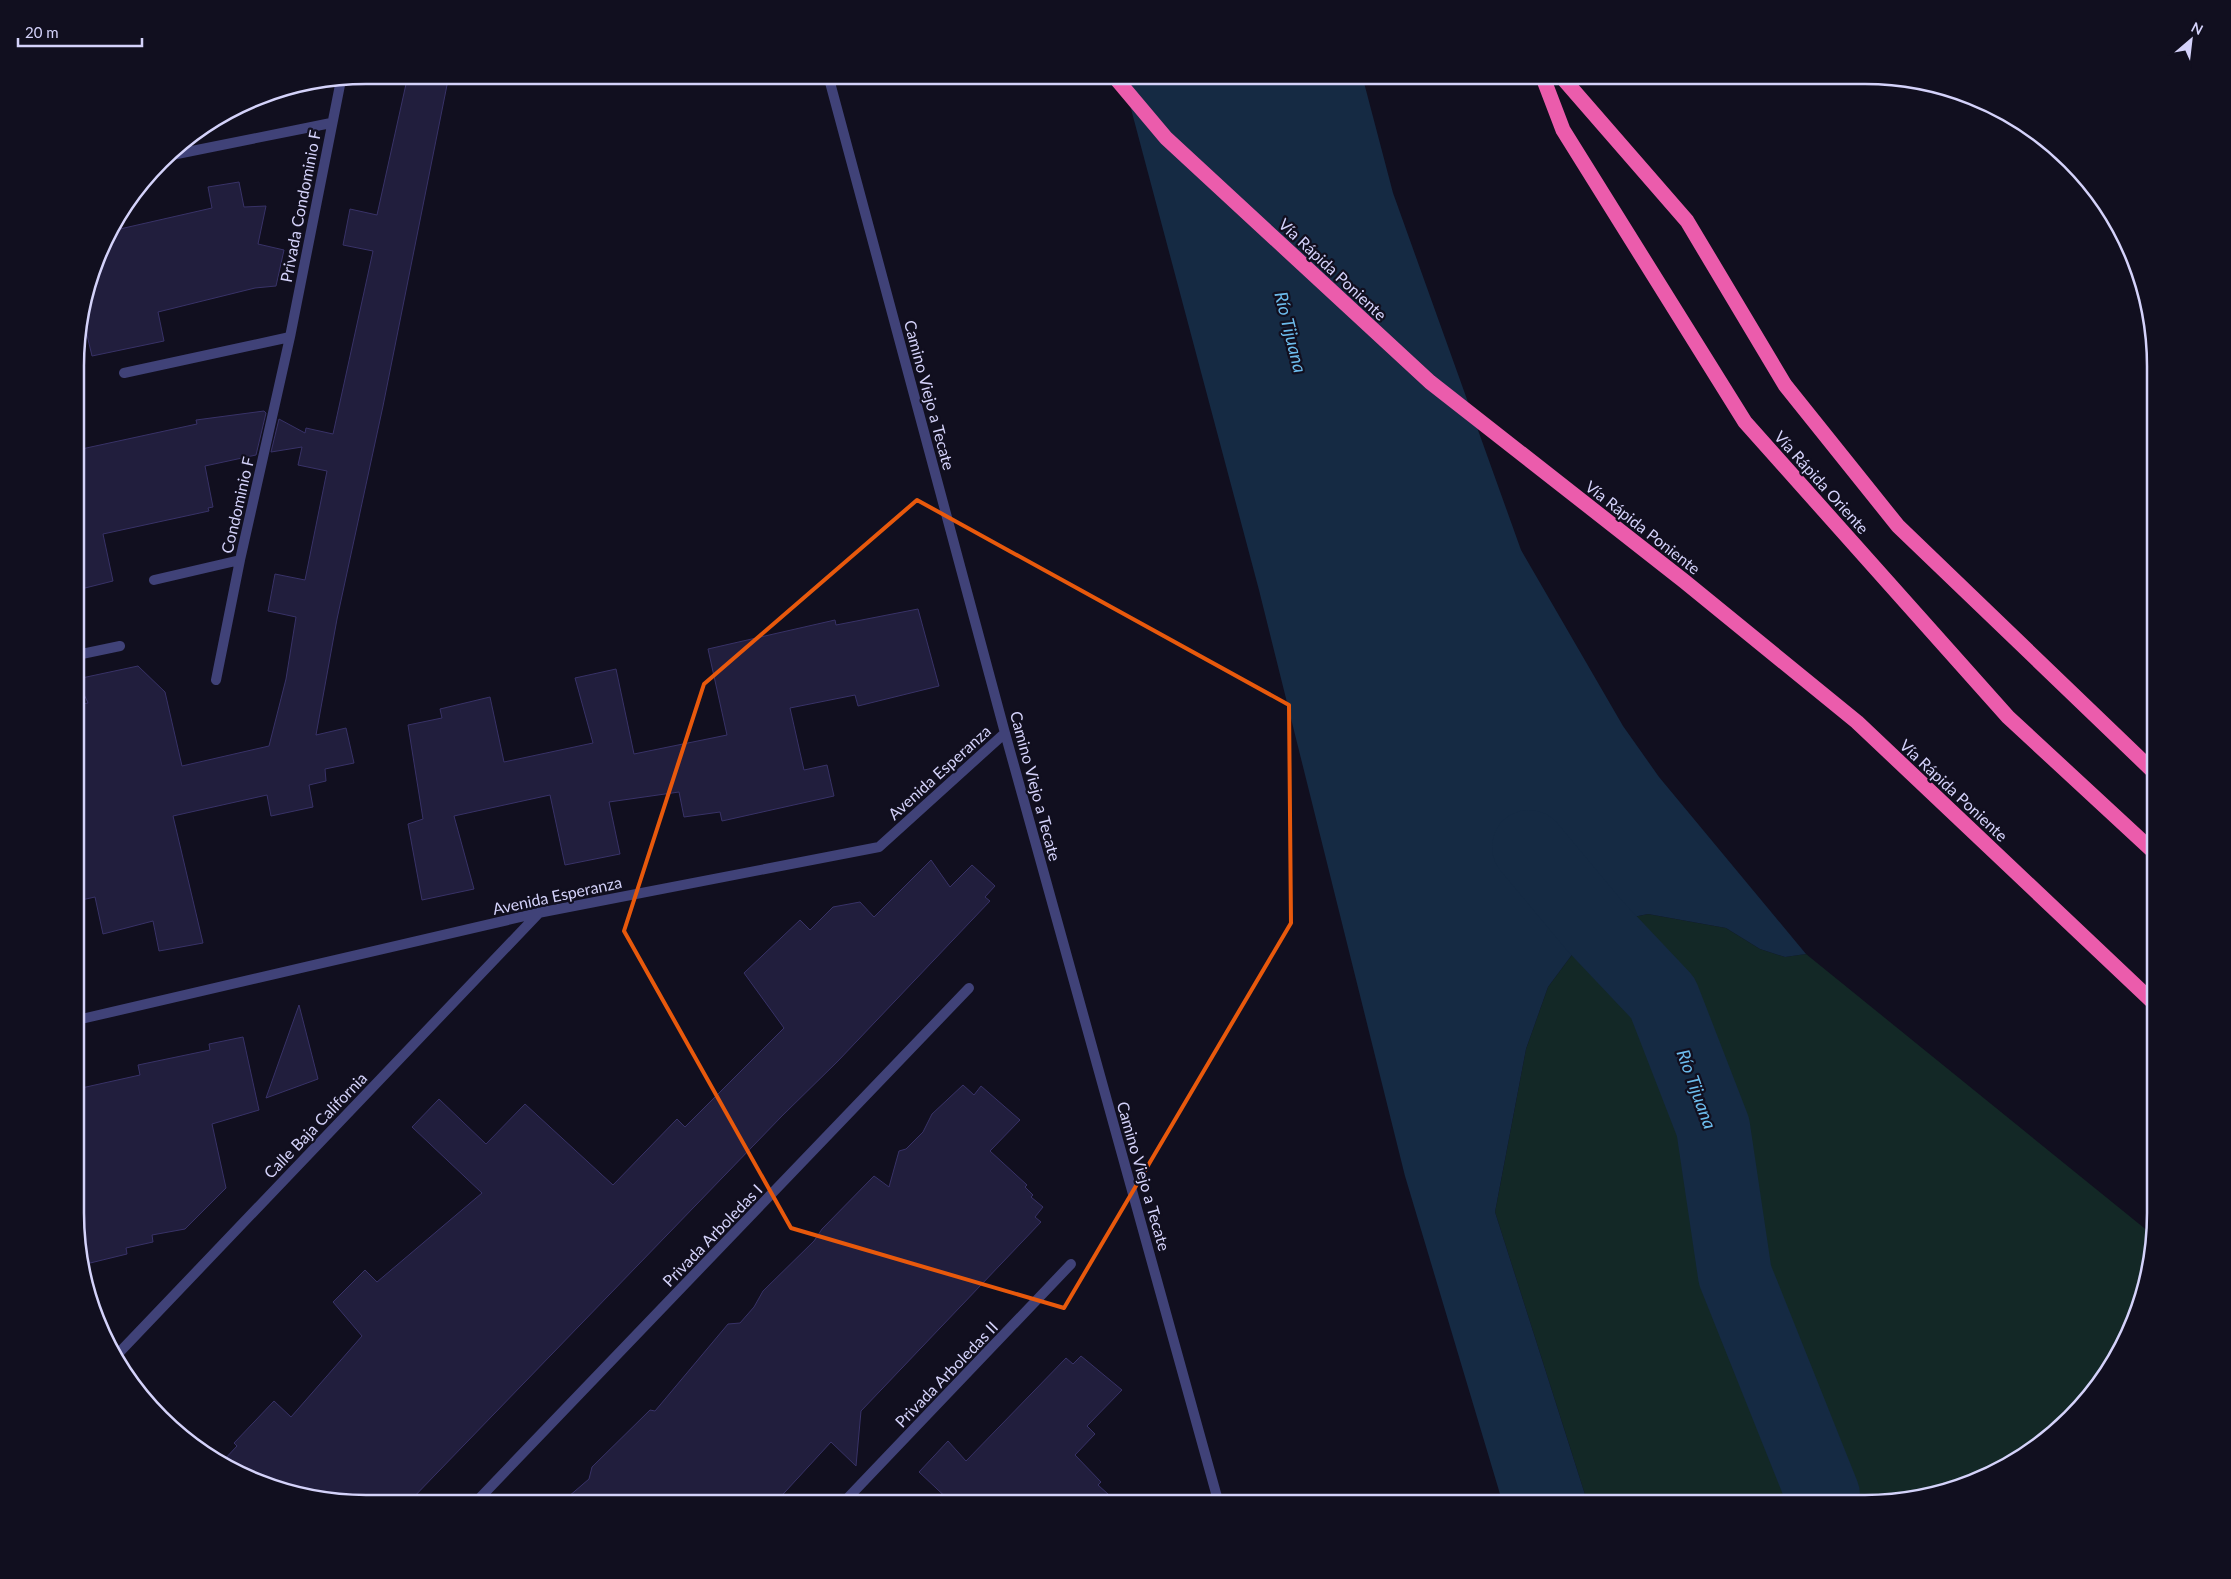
<svg xmlns="http://www.w3.org/2000/svg" width="2231" height="1579" font-family="Lato,sans-serif">
  <style>
    .green { fill: #132826 }
    .water { fill: #152a43 }
    .lines { fill: none; stroke-linecap: round; stroke-linejoin: round }
    .river { stroke: #152a43; stroke-width: 74 }
    .building { fill: #211e3d; stroke: #383267 }
    .street { stroke: #404278; stroke-width: 10 }
    .highway { stroke: #eb5cac; stroke-width: 15 }
    .marked { fill: none; stroke: #e8590c; stroke-width: 4; stroke-linejoin: round }
    .labels { text-anchor: middle; dominant-baseline: central; stroke-width: 4.5; stroke-linejoin: round; paint-order: stroke }
    .street-label { font-size: 16px; fill: #d4d2fa; stroke: #110f1f }
    .water-label { font-size: 18px; font-style: italic; fill: #6dbced; stroke: #110f1f }
    .rim { fill: none; stroke: #d4d2fa; stroke-width: 2.5 }
  </style>
  <rect width="100%" height="100%" fill="#110f1f"/>
  <path class="green" d="M1648 914 1726 928 1760 949 1785 957 1806 954 2154 1236 2140 1307 2096 1390 2057 1432 1994 1474 1940 1494 1865 1504H1588L1495 1212 1526 1049 1548 987 1594 925Z"/>
  <path class="water" d="M1122 75H1362L1393 193 1521 550 1623 726 1659 777 1806 954 1785 957 1760 949 1726 928 1648 914 1594 925 1548 987 1526 1049 1495 1212 1588 1504H1503L1405 1176 1259 590Z"/>
  <g class="lines">
    <path class="river" d="M1529 847 1594 925 1663 998 1713 1127 1735 1275 1823 1495V1504"/>
  </g>
  <path class="building" d="M408 75H449L383 406 337 619 316 735 346 728 354 763 325 769 326 781 309 785 313 807 271 816 267 795 173 816 203 943 159 951 153 921 103 934 95 897 77 901V705L88 703 77 679 138 666 165 692 182 766 269 746 286 679 296 617 268 611 275 574 305 580 327 471 298 465 302 447 271 452 279 419 305 433 306 428 333 434 373 251 343 245 350 209 377 215Z
    M239 182 244 207 266 206 258 244 284 250 276 286 255 288 158 312 164 341 92 356 82 314 105 237 111 231 212 208 208 187Z
    M264 411 266 413 256 455 205 466 213 507 208 508 209 511 103 534 113 581 77 590V450L197 424 196 420Z
    M918 609 939 686 858 706 855 695 790 708 804 770 827 765 834 796 722 821 720 812 684 817 679 792 609 802 620 854 565 865 550 795 454 816 474 889 422 900 408 824 423 819 408 725 442 718 440 709 490 697 504 762 593 743 575 678 616 669 634 754 727 735 708 649 835 620 836 625Z
    M931 860 950 887 972 865 995 886 985 897 990 901 838 1061 782 1116 408 1503H347L272 1488 222 1462 237 1446 234 1443 274 1401 291 1417 362 1336 333 1302 365 1270 377 1282 482 1193 412 1127 439 1099 486 1144 525 1104 613 1185 677 1119 685 1127 784 1028 744 973 800 920 810 930 833 907 860 902 874 917Z
    M299 1005 318 1079 266 1098Z
    M243 1037 259 1110 212 1124 226 1188 185 1229 152 1235 153 1242 126 1248 127 1254 82 1265 77 1251V1089L140 1075 138 1065 210 1050 209 1044Z
    M963 1085 974 1095 981 1086 1020 1120 990 1151 1027 1185 1025 1187 1033 1195 1031 1197 1043 1207 1035 1217 1041 1222 861 1411 856 1466 831 1442 774 1504 561 1503 589 1479 592 1467 650 1410 655 1411 728 1324 740 1323 754 1307 763 1291 814 1241 822 1229 874 1176 889 1187 899 1151 906 1149 923 1132 932 1114Z
    M1081 1356 1122 1390 1087 1426 1095 1434 1075 1455 1101 1482 1098 1485 1119 1504H953L919 1472 948 1441 966 1461 1066 1358 1073 1364Z"/>
  <g class="lines">
    <path class="street" d="M828 75 1005 733 1219 1504
      M167 156 331 123
      M124 373 290 337
      M154 580 240 560
      M77 655 120 646
      M216 680 240 560 290 337 341 80
      M77 1020 538 913 879 847 1005 733
      M114 1358 538 914
      M475 1503 969 988
      M842 1504 1071 1264"/>
    <path class="highway" d="M1113 75 1166 138 1430 382 1684 581 1857 722 2155 1004
      M1542 75 1563 130 1745 422 2008 717 2155 853
      M1560 75 1687 221 1785 385 1898 526 2155 773"/>
  </g>
  <path class="marked" d="M917 500 1289 705 1291 923 1064 1308 791 1228 624 931 704 684Z"/>
  <g class="labels">
    <g class="street-label">
      <text transform="translate(300 206) rotate(-79)">Privada Condominio F</text>
      <text transform="translate(1333 269) rotate(43)">Vía Rápida Poniente</text>
      <text transform="translate(930 395) rotate(75)">Camino Viejo a Tecate</text>
      <text transform="translate(1822 482) rotate(48)">Vía Rápida Oriente</text>
      <text transform="translate(237 505) rotate(-77)">Condominio F</text>
      <text transform="translate(1643 527) rotate(38)">Vía Rápida Poniente</text>
      <text transform="translate(939 772) rotate(-42)">Avenida Esperanza</text>
      <text transform="translate(1036 786) rotate(75)">Camino Viejo a Tecate</text>
      <text transform="translate(1954 790) rotate(43)">Vía Rápida Poniente</text>
      <text transform="translate(557 895) rotate(-12)">Avenida Esperanza</text>
      <text transform="translate(315 1125) rotate(-46)">Calle Baja California</text>
      <text transform="translate(1144 1176) rotate(74)">Camino Viejo a Tecate</text>
      <text transform="translate(712 1235) rotate(-46)">Privada Arboledas I</text>
      <text transform="translate(946 1374) rotate(-46)">Privada Arboledas II</text>
    </g>
    <g class="water-label">
      <text transform="translate(1291 332) rotate(76)">Río Tijuana</text>
      <text transform="translate(1697 1089) rotate(70)">Río Tijuana</text>
    </g>
  </g>
  <path d="M0 0H2231V1579H0ZM366 84H1865A282 282 0 0 1 2147 366V1213A282 282 0 0 1 1865 1495H366A282 282 0 0 1 84 1213V366A282 282 0 0 1 366 84Z" fill="#110f1f" fill-rule="evenodd"/>
  <path class="rim" d="M366 84H1865A282 282 0 0 1 2147 366V1213A282 282 0 0 1 1865 1495H366A282 282 0 0 1 84 1213V366A282 282 0 0 1 366 84Z"/>
  <g transform="translate(2191 40) rotate(28)" stroke="#110f1f" stroke-width="4" paint-order="stroke">
  <path d="M0-4L9 19L0 12L-9 19Z" fill="#d4d2fa"/>
  <text y="-8" font-size="14" font-weight="bold" text-anchor="middle" fill="#d4d2fa">N</text>
  </g>
  <path d="M18 38v8h124v-8" fill="none" stroke="#d4d2fa" stroke-width="2.5"/>
  <text x="25" y="38" font-size="15" fill="#d4d2fa" stroke="#110f1f" stroke-width="4" paint-order="stroke">20 m</text>
</svg>
